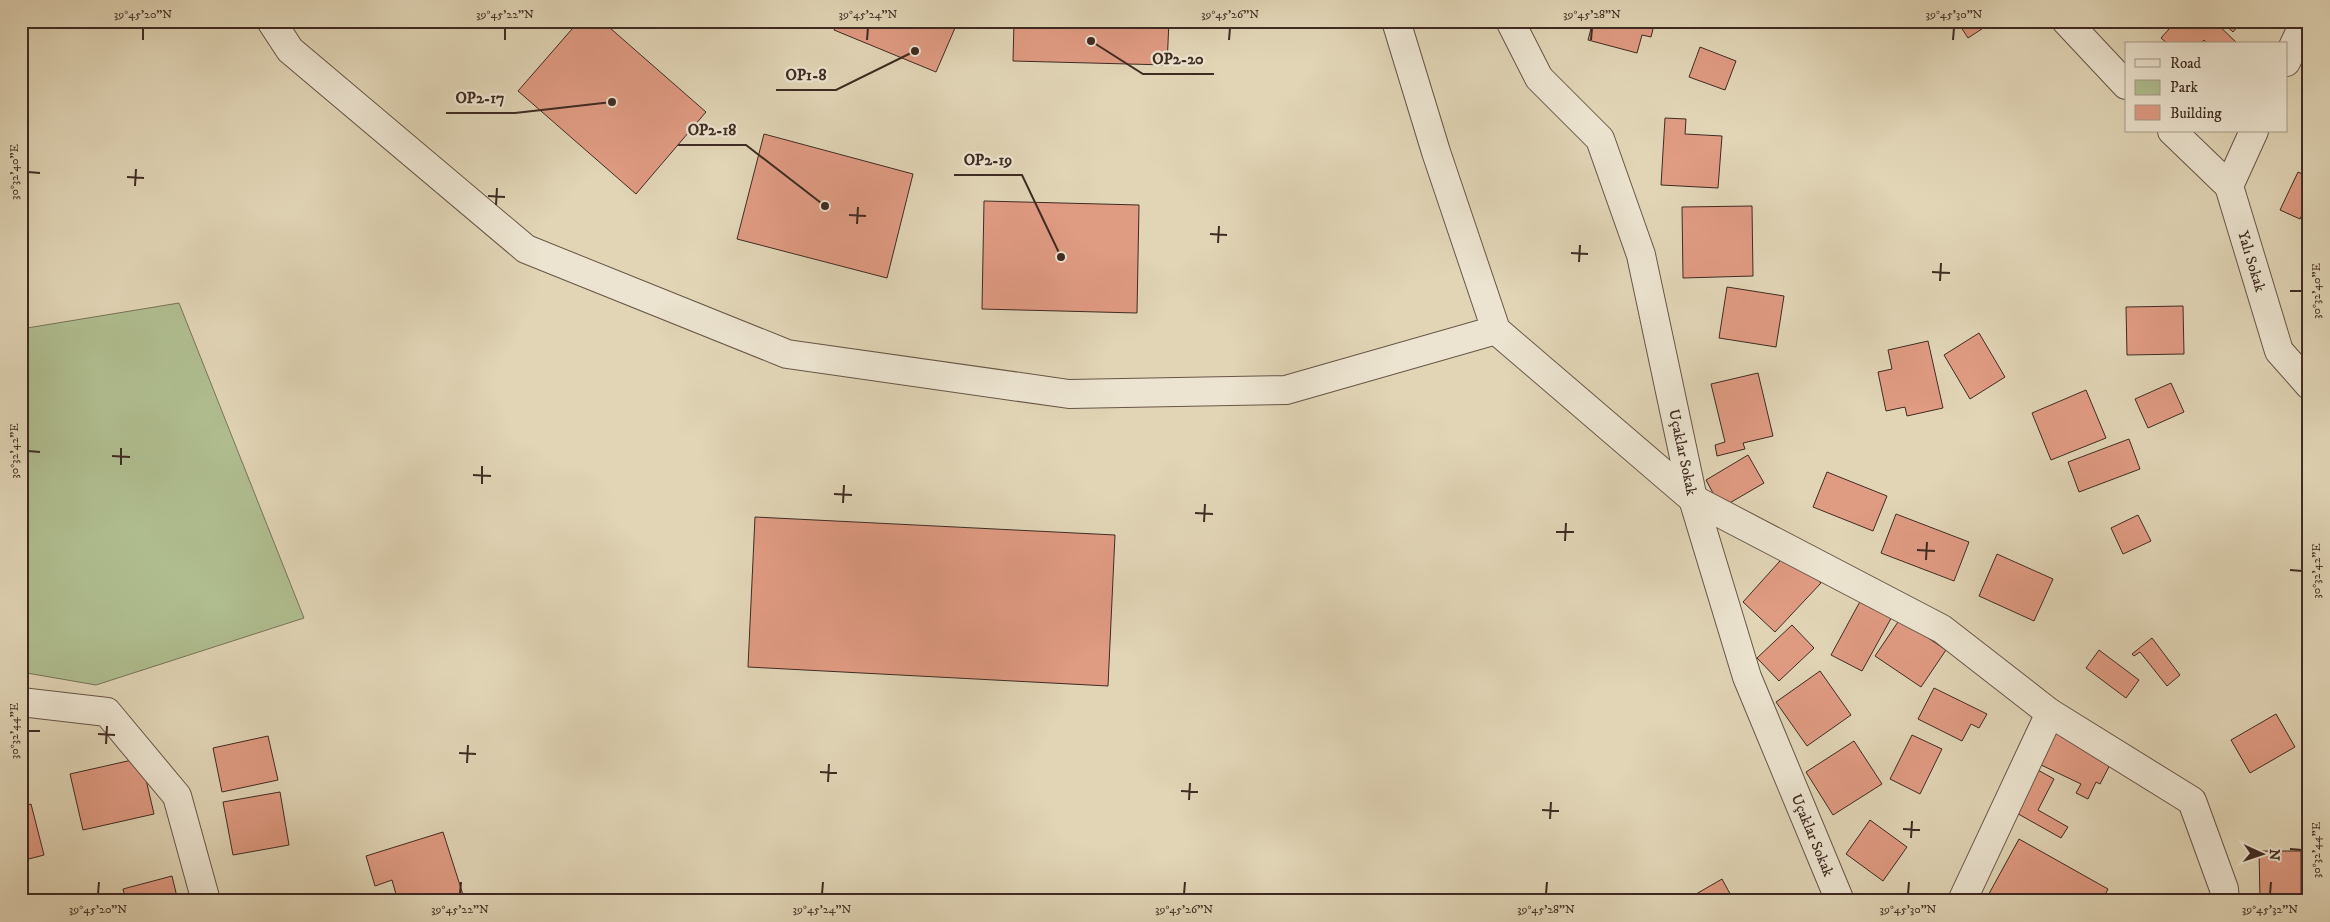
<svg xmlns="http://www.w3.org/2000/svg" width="2330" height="922" font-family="'IM FELL DW Pica',serif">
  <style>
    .green { fill: #b0be90; stroke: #787459 }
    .building { fill: #e09b83; stroke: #3f2b22 }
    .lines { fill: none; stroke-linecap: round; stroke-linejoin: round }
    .minor-casing { stroke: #685647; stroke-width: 30 }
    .tertiary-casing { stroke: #685647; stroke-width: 30 }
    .minor { stroke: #ece4d0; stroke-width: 28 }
    .tertiary { stroke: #ece4d0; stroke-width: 28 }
    .ticks { fill: none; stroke: #3f2b22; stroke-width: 2 }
    .labels { text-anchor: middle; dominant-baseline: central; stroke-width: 4.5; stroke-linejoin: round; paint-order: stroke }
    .street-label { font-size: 15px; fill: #3f2b22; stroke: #ece4d0 }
    .leader { fill: none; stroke: #3f2b22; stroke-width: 2 }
    .callout-dot { fill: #3f2b22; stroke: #ece4d0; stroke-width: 2 }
    .callout-label { font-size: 16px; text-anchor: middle; font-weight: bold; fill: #3f2b22; stroke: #ece4d0; stroke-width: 4.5; stroke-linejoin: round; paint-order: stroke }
    .neatline { fill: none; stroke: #3f2b22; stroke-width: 2 }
    .ticks-label { font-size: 12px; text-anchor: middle; fill: #3f2b22 }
  </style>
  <rect width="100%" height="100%" fill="#e1d5b6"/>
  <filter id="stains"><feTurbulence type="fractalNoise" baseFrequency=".004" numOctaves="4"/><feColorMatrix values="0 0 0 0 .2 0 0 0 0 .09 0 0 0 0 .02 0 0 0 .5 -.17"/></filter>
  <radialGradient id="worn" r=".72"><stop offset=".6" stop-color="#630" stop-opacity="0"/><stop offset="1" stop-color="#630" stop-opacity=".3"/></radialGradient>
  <path class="green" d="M179 303 304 618 96 685 21 672V329Z"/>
  <path class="building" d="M579 21H602L706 112 636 194 518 91Z
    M838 21H958L936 72 834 30Z
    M1014 21H1169L1167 65 1013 61Z
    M1593 21H1655L1651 37 1642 35 1637 53 1588 40Z
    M1957 21H1994L1968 38Z
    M2176 21H2214L2238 44H2208L2204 40 2201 44H2168L2161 38Z
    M2221 21H2242L2233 32Z
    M1700 47 1736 61 1725 90 1689 77Z
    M1665 118 1686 119 1685 134 1722 136 1718 188 1661 185Z
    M764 134 913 174 887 278 737 239Z
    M2298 172 2309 177V200L2300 219 2280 210Z
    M984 201 1139 205 1137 313 982 309Z
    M1752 206 1753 276 1683 278 1682 207Z
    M1727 287 1784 296 1776 347 1719 338Z
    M2183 306 2184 354 2127 355 2126 307Z
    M1979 333 2005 377 1970 399 1944 355Z
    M1928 341 1943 408 1907 416 1905 407 1886 411 1878 372 1892 369 1888 350Z
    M1758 373 1773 436 1743 443 1745 449 1717 456 1715 445 1725 442 1711 384Z
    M2171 383 2184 412 2148 428 2135 399Z
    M2086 390 2106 438 2051 460 2032 413Z
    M2129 439 2140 469 2079 492 2068 462Z
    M1748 455 1764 483 1721 508 1706 480Z
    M1827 472 1887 496 1873 531 1813 507Z
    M1896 514 1969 542 1954 581 1881 553Z
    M2138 515 2151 541 2123 554 2111 528Z
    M755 517 1115 535 1108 686 748 667Z
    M1788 552 1821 583 1775 632 1743 602Z
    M1997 554 2053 579 2034 621 1979 596Z
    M1863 596 1894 613 1862 671 1831 655Z
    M1900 619 1946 650 1921 687 1875 656Z
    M1792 625 1814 648 1779 681 1757 658Z
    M2152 638 2180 675 2167 686 2140 652 2134 656 2132 654Z
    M2099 650 2139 680 2126 698 2086 668Z
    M1820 671 1851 715 1807 746 1776 702Z
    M1934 688 1987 714 1979 728 1971 724 1962 741 1918 719Z
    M2276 714 2295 747 2250 773 2231 740Z
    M2057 728 2114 757 2100 784 2096 782 2088 799 2076 793 2081 784 2039 764Z
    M1912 735 1942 749 1920 794 1890 779Z
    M268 736 278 780 222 792 213 748Z
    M1854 741 1882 784 1833 815 1806 772Z
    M141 758 154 814 83 830 70 774Z
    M2036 769 2054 779 2038 810 2068 827 2061 838 2013 811Z
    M280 792 289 845 233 855 223 802Z
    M31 804 44 855 21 861V807Z
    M1870 820 1907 847 1883 881 1846 854Z
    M443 832 465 901H390L397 898 392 880 375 886 366 856Z
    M2019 839 2108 889 2102 901H1985Z
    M2259 851H2301V896L2260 898Z
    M172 876 178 901H126L123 889Z
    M1722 879 1734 901H1684Z"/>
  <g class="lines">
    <defs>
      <g id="minor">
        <path id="s1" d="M1510 21 1539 78 1600 139 1641 255 1693 499 1747 677 1840 901"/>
        <path d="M2066 21 2126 85"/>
        <path d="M2286 62 2305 21"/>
        <path d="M2172 131 2229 186"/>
        <path id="s2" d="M2254 131 2229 186 2279 351 2309 385"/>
        <path d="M1693 499 1942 629 2050 713 2192 801 2224 889 2225 901"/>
        <path d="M21 702 107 712 177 796 206 901"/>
        <path d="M1962 901 2050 713"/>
      </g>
      <path id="tertiary" d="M271 21 290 50 526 249 787 354 1069 394 1286 390 1496 330
        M1396 21 1436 152 1496 330 1693 499"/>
    </defs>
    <use href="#minor" class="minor-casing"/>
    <use href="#tertiary" class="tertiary-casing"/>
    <use href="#minor" class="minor"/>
    <use href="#tertiary" class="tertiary"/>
  </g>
  <path class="ticks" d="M143 40V28M505 40V28M867 40 868 28M1229 40 1230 28M1591 40 1592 28M1953 40 1954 28M28 172 40 173M127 177 144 178M135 186 136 169M488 196 505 197M496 205 497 188M849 215 866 216M857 224 858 207M1210 234 1227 235M1218 243 1219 226M1571 253 1588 254M1579 262 1580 245M1932 272 1950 273M1940 281 1941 263M2290 291H2302M28 451 40 452M112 456 130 457M121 465V448M473 475 491 476M482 484V466M834 494 852 495M843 503 844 485M1195 513 1213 514M1204 522 1205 504M1556 532H1574M1565 541 1566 523M1917 550 1935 551M1926 560 1927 542M2290 570 2302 571M28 731H40M98 734 115 735M106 744 107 726M459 753 476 754M467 763 468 745M820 772 837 773M828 782 829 764M1181 791 1198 792M1189 800 1190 783M1542 810 1559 811M1550 819 1551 802M1903 829 1920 830M1911 838 1912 821M2290 849 2302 850M98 894 99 882M460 894 461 882M822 894 823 882M1184 894 1185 882M1546 894 1547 882M1908 894 1909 882M2270 894 2271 882"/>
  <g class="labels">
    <g class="street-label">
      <text stroke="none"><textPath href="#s2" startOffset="139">Yalı Sokak</textPath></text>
      <text stroke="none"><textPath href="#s1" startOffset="475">Uçaklar Sokak</textPath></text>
      <text stroke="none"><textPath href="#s1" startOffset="880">Uçaklar Sokak</textPath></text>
    </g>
  </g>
  <path class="leader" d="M1091 41L1143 74H1214M915 51L836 90H776M612 102L515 113H446M825 206L746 145H678M1061 257L1022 175H954"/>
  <g class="callout-dot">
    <circle cx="1091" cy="41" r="5"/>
    <circle cx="915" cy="51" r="5"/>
    <circle cx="612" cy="102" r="5"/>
    <circle cx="825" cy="206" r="5"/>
    <circle cx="1061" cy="257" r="5"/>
  </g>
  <g class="callout-label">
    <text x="1178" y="64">OP2-20</text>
    <text x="806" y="80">OP1-8</text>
    <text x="480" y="103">OP2-17</text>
    <text x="712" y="135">OP2-18</text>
    <text x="988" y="165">OP2-19</text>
  </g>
  <rect width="2330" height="922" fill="none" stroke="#e1d5b6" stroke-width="55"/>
  <rect x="2125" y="42" width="162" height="90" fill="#ece4d0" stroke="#a79a8a"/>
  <rect x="2135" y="59" width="25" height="8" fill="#ece4d0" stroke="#a79a8a"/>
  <text x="2170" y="68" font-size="15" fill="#3f2b22">Road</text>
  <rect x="2135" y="80" width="25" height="15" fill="#b0be90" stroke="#a79a8a"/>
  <text x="2170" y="92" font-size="15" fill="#3f2b22">Park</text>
  <rect x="2135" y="105" width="25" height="15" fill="#e09b83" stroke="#a79a8a"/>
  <text x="2170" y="118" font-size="15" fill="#3f2b22">Building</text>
  <g transform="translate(2262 854) rotate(93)" stroke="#ece4d0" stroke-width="4" paint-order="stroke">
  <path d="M0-4L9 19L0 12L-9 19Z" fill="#3f2b22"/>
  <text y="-8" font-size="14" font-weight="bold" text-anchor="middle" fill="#3f2b22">N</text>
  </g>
  <rect x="28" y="28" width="2274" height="866" class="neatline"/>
  <g class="ticks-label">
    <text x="143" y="18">39°45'20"N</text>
    <text x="505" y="18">39°45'22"N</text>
    <text x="868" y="18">39°45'24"N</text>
    <text x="1230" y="18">39°45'26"N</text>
    <text x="1592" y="18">39°45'28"N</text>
    <text x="1954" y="18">39°45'30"N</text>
    <text transform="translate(14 172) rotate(-90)" y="4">30°32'40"E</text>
    <text transform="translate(2316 291) rotate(-90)" y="4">30°32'40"E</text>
    <text transform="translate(14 451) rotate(-90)" y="4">30°32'42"E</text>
    <text transform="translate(2316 571) rotate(-90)" y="4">30°32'42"E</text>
    <text transform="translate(14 731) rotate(-90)" y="4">30°32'44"E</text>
    <text transform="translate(2316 850) rotate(-90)" y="4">30°32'44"E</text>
    <text x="98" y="913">39°45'20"N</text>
    <text x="460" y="913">39°45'22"N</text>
    <text x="822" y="913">39°45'24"N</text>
    <text x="1184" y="913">39°45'26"N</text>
    <text x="1546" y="913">39°45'28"N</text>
    <text x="1908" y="913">39°45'30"N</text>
    <text x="2270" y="913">39°45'32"N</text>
  </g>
  <rect width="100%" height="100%" filter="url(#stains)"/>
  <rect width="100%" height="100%" fill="url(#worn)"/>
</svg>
